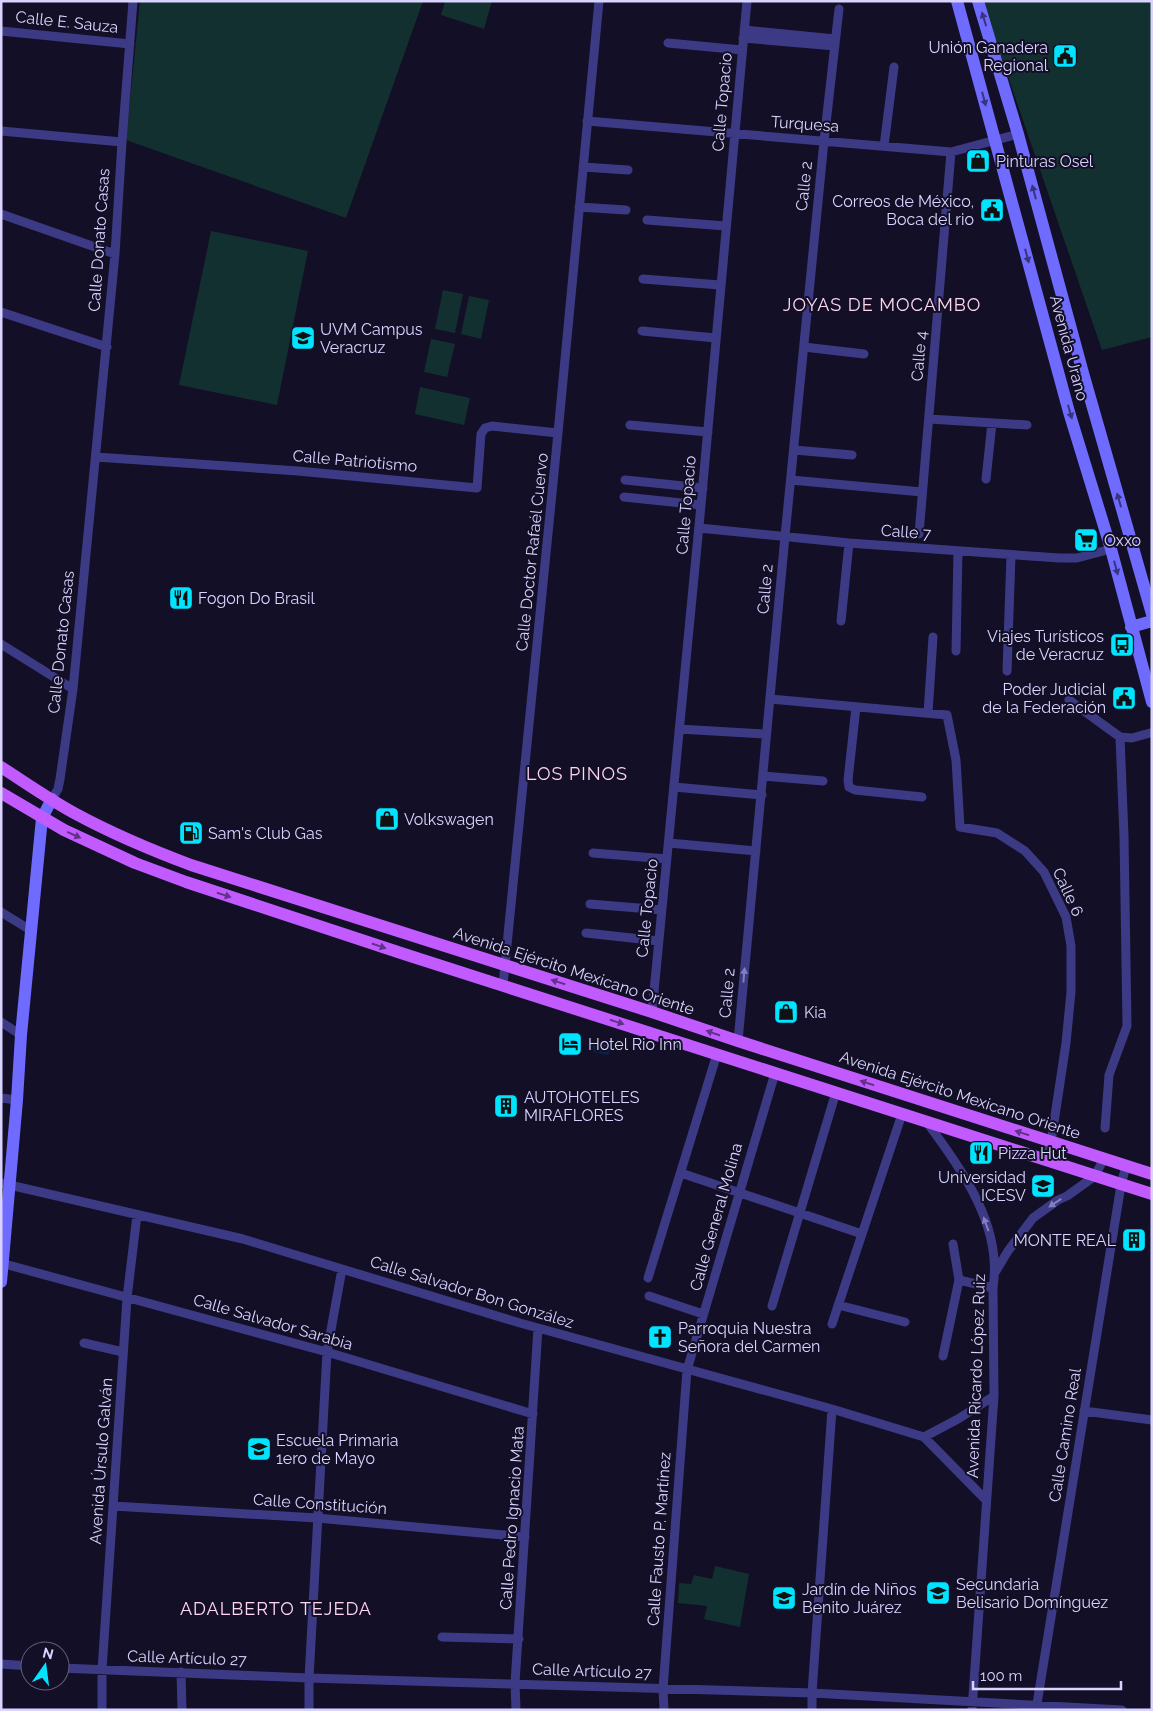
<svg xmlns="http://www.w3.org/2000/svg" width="1153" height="1711" font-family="Raleway,sans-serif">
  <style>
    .green { fill: #12302f }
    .water { fill: url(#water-ripples) }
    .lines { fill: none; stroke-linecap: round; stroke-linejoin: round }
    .street { stroke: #3d3a85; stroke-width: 9 }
    .secondary { stroke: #6f6bff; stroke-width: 12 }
    .primary { stroke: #c25bff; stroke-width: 12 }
    .oneway { fill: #38347d }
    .oneway2 { fill: #623188 }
    .oneway3 { fill: #837fbc }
    .labels { text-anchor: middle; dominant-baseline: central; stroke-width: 4; stroke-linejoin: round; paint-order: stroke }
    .street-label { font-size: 16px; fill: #d9d4ff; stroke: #130f26 }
    .poi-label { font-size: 16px; fill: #d9d4ff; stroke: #130f26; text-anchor: start }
    .neighbourhood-label { font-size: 18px; letter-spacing: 1px; fill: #ffd6f0; stroke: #130f26 }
  </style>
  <defs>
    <pattern id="water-ripples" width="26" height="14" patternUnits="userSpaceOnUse" patternTransform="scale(1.25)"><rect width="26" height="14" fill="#0c2248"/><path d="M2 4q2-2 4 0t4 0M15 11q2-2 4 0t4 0" fill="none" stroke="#2f4163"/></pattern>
  </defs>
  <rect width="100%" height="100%" fill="#130f26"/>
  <path class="green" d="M140 1H423L346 218 126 140Z
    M445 1H492L484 29 441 15Z
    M982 1H1152V337L1102 350Z
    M211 231 308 251 277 405 179 385Z
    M443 290 463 294 455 333 435 329Z
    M469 296 489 300 481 339 461 334Z
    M431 339 455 344 447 377 424 372Z
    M420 387 470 398 464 425 415 414Z
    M715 1566 749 1574 740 1627 704 1619 707 1606 678 1603 679 1583 691 1584 694 1575 712 1579Z"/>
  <path class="water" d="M595 1042H601L611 1048 608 1055 594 1052 592 1046Z"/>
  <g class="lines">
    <path class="street" d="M744 30 835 39
      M1 31 130 44
      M743 38 835 46
      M668 43 742 50
      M587 121 951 152 1018 134
      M1 131 122 142
      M884 146 894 67
      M583 167 628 170
      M579 207 626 210
      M1 214 115 254
      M647 220 726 226
      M643 279 720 285
      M1 312 107 347
      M642 331 716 338
      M804 347 864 354
      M929 419 1027 425
      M630 425 708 432
      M794 450 852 455
      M96 457 298 471 477 488 481 434 485 428 492 426 558 433
      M986 479 992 423
      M625 480 703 488
      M791 480 922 492
      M624 497 701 505
      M699 528 849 543 1059 558H1077L1111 549
      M919 534 951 152
      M841 621 849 543
      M1 644 73 689
      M956 651 958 551
      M1007 671 1011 555
      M770 699 947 715 956 760 960 827 997 833 1025 851 1044 872 1066 917 1071 946V992L1066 1043 1051 1142 1046 1160
      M1069 700 1120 737 1132 738 1150 733
      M856 707 848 780 849 787 855 790 922 797
      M928 713 933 637
      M679 729 766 734
      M763 776 823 781
      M674 787 762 795
      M52 799 58 789 60 779 73 689 115 254 122 142 133 1
      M669 843 756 851
      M593 853 667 859
      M590 904 662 910
      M1 912 32 931
      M586 933 659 941
      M503 985 558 433 599 1
      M652 1012 701 505 747 1
      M1 1022 21 1035
      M738 1041 785 536 824 141 839 9
      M1 1098 17 1100
      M926 1121C961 1169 1003 1225 993 1288L994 1396 972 1710
      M1105 1128 1109 1075 1127 1026 1124 836 1120 737
      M681 1173 862 1234
      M1 1183 243 1239 520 1323 832 1409 924 1437 986 1500
      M1 1263 327 1352 533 1414
      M996 1271 1008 1251 1033 1218 1058 1200 1067 1196 1095 1176 1104 1158
      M648 1278 717 1054
      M959 1280 993 1288
      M649 1296 703 1314
      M838 1305 905 1322
      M772 1306 836 1092
      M832 1324 902 1114
      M84 1343 123 1352
      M943 1356 959 1280 953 1244
      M1084 1411 1152 1420
      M924 1437 958 1419 994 1396
      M113 1506 317 1518 525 1537
      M442 1637 519 1639
      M1 1664 30 1666
      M60 1668 309 1678 812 1693 1122 1710
      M181 1672 182 1710
      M102 1710V1670L127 1298 137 1215
      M309 1710V1678L327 1352 342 1269
      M516 1710 515 1683 538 1328
      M664 1710 663 1689 687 1370 775 1073
      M812 1710V1693L832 1409
      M1036 1710 1121 1185 1126 1166"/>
    <path class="secondary" d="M957 1 1069 412 1111 549 1152 702
      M978 1 1018 134 1083 373 1152 614
      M1131 627 1152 621
      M1 1282 17 1100 21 1035 42 818 52 799"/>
    <path class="primary" d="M1 767C26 783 50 800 76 814 113 834 151 850 191 865L652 1012 738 1041 1152 1174
      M1 793 64 830 135 863 186 882 404 954 1152 1194"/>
  </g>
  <defs><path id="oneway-solid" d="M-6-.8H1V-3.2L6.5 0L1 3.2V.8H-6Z" transform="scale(1.25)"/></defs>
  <g class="oneway">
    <use href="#oneway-solid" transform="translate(984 19) rotate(-107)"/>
    <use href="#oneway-solid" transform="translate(984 99) rotate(75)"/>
    <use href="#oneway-solid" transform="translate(1034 192) rotate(-105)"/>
    <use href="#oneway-solid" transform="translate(1027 256) rotate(75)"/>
    <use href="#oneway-solid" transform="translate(1070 412) rotate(74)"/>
    <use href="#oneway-solid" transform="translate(1119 500) rotate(-106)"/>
    <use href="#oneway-solid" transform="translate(1116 568) rotate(75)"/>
  </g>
  <g class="oneway2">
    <use href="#oneway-solid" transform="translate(74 835) rotate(24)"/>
    <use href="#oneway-solid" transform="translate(224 895) rotate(18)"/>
    <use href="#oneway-solid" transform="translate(379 946) rotate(19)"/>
    <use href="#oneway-solid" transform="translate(558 982) rotate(-162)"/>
    <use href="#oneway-solid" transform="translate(617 1022) rotate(18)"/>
    <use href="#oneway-solid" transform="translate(713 1033) rotate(-161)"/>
    <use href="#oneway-solid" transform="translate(867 1083) rotate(-162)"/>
    <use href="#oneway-solid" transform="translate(1022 1133) rotate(-162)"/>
  </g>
  <g class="oneway3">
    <use href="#oneway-solid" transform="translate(744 975) rotate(-85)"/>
    <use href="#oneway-solid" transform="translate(1055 1203) rotate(147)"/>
    <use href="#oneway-solid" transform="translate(986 1224) rotate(-110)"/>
  </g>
  <defs>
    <symbol id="civic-square" viewBox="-11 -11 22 22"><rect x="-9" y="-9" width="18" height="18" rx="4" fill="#00e5ff" stroke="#130f26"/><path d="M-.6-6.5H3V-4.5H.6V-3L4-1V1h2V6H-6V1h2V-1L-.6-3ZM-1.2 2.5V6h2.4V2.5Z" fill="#111"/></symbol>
    <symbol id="shop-square" viewBox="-11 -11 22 22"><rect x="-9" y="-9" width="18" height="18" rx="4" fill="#00e5ff" stroke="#130f26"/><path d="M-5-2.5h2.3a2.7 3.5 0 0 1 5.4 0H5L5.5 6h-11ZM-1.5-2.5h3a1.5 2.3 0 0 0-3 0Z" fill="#111"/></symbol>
    <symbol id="university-square" viewBox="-11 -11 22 22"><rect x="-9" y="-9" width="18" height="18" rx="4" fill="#00e5ff" stroke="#130f26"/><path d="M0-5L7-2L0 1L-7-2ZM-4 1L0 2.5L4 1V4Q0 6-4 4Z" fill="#111"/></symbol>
    <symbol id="supermarket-square" viewBox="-11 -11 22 22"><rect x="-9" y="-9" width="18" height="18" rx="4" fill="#00e5ff" stroke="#130f26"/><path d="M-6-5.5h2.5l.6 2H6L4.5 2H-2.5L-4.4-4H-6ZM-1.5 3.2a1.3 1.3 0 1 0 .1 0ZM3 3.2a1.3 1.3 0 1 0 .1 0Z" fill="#111"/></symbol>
    <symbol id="restaurant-square" viewBox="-11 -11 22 22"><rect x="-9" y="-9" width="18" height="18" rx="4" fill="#00e5ff" stroke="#130f26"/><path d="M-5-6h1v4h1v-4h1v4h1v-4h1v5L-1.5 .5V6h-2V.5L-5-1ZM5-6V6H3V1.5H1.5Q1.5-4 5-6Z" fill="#111"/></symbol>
    <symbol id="bus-square" viewBox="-11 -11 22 22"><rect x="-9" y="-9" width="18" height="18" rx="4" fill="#00e5ff" stroke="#130f26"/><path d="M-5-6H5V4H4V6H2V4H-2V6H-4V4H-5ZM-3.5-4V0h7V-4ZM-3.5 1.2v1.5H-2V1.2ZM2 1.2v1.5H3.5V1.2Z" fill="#111"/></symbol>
    <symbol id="fuel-square" viewBox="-11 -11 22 22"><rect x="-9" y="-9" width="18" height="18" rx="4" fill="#00e5ff" stroke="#130f26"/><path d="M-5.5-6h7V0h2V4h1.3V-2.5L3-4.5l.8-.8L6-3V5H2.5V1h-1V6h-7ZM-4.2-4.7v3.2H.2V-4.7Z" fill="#111"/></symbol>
    <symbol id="hotel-square" viewBox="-11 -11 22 22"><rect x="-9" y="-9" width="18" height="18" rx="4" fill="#00e5ff" stroke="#130f26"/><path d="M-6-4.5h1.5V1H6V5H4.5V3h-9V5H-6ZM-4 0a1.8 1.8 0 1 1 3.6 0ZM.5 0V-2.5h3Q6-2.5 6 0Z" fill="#111"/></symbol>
    <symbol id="building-square" viewBox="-11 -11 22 22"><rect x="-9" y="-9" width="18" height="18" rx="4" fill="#00e5ff" stroke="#130f26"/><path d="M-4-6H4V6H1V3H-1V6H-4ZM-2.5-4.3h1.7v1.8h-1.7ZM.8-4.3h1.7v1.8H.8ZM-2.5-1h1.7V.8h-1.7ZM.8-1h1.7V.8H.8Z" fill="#111"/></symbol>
    <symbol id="church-square" viewBox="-11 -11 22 22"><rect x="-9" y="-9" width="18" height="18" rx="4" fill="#00e5ff" stroke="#130f26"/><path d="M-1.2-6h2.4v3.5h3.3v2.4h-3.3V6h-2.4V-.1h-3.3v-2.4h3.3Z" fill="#111"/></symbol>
    <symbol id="school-square" viewBox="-11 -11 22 22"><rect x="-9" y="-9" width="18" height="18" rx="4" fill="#00e5ff" stroke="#130f26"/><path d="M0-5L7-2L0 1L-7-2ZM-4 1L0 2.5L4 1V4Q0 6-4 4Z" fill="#111"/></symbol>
  </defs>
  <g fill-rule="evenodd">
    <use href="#civic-square" x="1051" y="42" width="28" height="28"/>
    <use href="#shop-square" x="964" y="147" width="28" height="28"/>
    <use href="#civic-square" x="978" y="196" width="28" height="28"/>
    <use href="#university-square" x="289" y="324" width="28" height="28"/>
    <use href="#supermarket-square" x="1072" y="526" width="28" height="28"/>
    <use href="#restaurant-square" x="167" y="584" width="28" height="28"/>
    <use href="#bus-square" x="1108" y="631" width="28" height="28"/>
    <use href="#civic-square" x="1110" y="684" width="28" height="28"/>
    <use href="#shop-square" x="373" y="805" width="28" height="28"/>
    <use href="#fuel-square" x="177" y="819" width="28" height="28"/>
    <use href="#shop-square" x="772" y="998" width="28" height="28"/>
    <use href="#hotel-square" x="556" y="1030" width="28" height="28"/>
    <use href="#building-square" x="492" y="1092" width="28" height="28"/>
    <use href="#restaurant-square" x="967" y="1139" width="28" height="28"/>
    <use href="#university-square" x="1029" y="1172" width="28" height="28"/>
    <use href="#building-square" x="1120" y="1226" width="28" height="28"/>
    <use href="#church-square" x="646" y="1323" width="28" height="28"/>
    <use href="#school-square" x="245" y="1435" width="28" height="28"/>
    <use href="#school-square" x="924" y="1579" width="28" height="28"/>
    <use href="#school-square" x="770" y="1584" width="28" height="28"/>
  </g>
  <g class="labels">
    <g class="street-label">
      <text transform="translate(67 22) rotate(6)">Calle E. Sauza</text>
      <text transform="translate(722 102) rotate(-85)">Calle Topacio</text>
      <text transform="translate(805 124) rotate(4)">Turquesa</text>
      <text transform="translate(804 186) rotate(-84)">Calle 2</text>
      <text transform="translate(99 240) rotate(-86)">Calle Donato Casas</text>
      <text transform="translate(1069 348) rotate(75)">Avenida Urano</text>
      <text transform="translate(919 356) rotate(-85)">Calle 4</text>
      <text transform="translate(355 461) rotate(5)">Calle Patriotismo</text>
      <text transform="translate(686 505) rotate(-85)">Calle Topacio</text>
      <text transform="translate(906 532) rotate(4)">Calle 7</text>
      <text transform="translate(532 552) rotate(-84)">Calle Doctor Rafaél Cuervo</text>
      <text transform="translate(765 589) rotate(-85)">Calle 2</text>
      <text transform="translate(61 642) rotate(-84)">Calle Donato Casas</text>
      <text transform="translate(1068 892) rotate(65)">Calle 6</text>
      <text transform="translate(647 908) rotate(-84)">Calle Topacio</text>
      <text transform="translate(574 971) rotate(18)">Avenida Ejército Mexicano Oriente</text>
      <text transform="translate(727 993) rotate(-85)">Calle 2</text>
      <text transform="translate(960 1095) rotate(18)">Avenida Ejército Mexicano Oriente</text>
      <text transform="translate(716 1217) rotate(-74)">Calle General Molina</text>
      <text transform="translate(472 1292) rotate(17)">Calle Salvador Bon González</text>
      <text transform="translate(273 1322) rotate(16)">Calle Salvador Sarabia</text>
      <text transform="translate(976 1376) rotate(-88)">Avenida Ricardo López Ruiz</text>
      <text transform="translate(1065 1435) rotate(-81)">Calle Camino Real</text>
      <text transform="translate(101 1461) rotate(-86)">Avenida Úrsulo Galván</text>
      <text transform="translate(320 1504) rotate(4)">Calle Constitución</text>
      <text transform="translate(512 1518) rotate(-86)">Calle Pedro Ignacio Mata</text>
      <text transform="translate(659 1539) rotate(-86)">Calle Fausto P. Martínez</text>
      <text transform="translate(187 1658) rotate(2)">Calle Artículo 27</text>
      <text transform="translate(592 1671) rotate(2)">Calle Artículo 27</text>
    </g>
    <g class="poi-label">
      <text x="1048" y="47" text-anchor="end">Unión Ganadera<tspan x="1048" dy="18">Regional</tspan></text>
      <text x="996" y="161">Pinturas Osel</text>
      <text x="974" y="201" text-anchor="end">Correos de México,<tspan x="974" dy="18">Boca del rio</tspan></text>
      <text x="320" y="329">UVM Campus<tspan x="320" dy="18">Veracruz</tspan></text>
      <text x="1104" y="540">Oxxo</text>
      <text x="198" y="598">Fogon Do Brasil</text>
      <text x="1104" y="636" text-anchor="end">Viajes Turísticos<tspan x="1104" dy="18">de Veracruz</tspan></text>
      <text x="1106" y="689" text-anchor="end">Poder Judicial<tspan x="1106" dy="18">de la Federación</tspan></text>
      <text x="404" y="819">Volkswagen</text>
      <text x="208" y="833">Sam's Club Gas</text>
      <text x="804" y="1012">Kia</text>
      <text x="588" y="1044">Hotel Rio Inn</text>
      <text x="524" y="1097">AUTOHOTELES<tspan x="524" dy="18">MIRAFLORES</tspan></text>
      <text x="998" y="1153">Pizza Hut</text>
      <text x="1026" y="1177" text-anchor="end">Universidad<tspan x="1026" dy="18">ICESV</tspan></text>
      <text x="1116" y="1240" text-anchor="end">MONTE REAL</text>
      <text x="678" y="1328">Parroquia Nuestra<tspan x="678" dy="18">Señora del Carmen</tspan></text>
      <text x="276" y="1440">Escuela Primaria<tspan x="276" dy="18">1ero de Mayo</tspan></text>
      <text x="956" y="1584">Secundaria<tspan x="956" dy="18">Belisario Domínguez</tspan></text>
      <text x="802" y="1589">Jardín de Niños<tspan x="802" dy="18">Benito Juárez</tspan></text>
    </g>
    <g class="neighbourhood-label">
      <text x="882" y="304">JOYAS DE MOCAMBO</text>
      <text x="577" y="773">LOS PINOS</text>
      <text x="276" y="1608">ADALBERTO TEJEDA</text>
    </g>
  </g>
  <rect width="1153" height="1711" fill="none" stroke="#d9d4ff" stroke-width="5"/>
  <g transform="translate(45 1666) rotate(14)"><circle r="24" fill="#130f26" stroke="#625e7d"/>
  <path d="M0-4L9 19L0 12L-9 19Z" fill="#00e5ff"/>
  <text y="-8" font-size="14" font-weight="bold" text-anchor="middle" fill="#d9d4ff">N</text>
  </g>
  <path d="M973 1681v8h148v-8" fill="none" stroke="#d9d4ff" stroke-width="2.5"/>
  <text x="980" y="1681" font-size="15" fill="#d9d4ff" stroke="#130f26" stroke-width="4" paint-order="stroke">100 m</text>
</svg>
